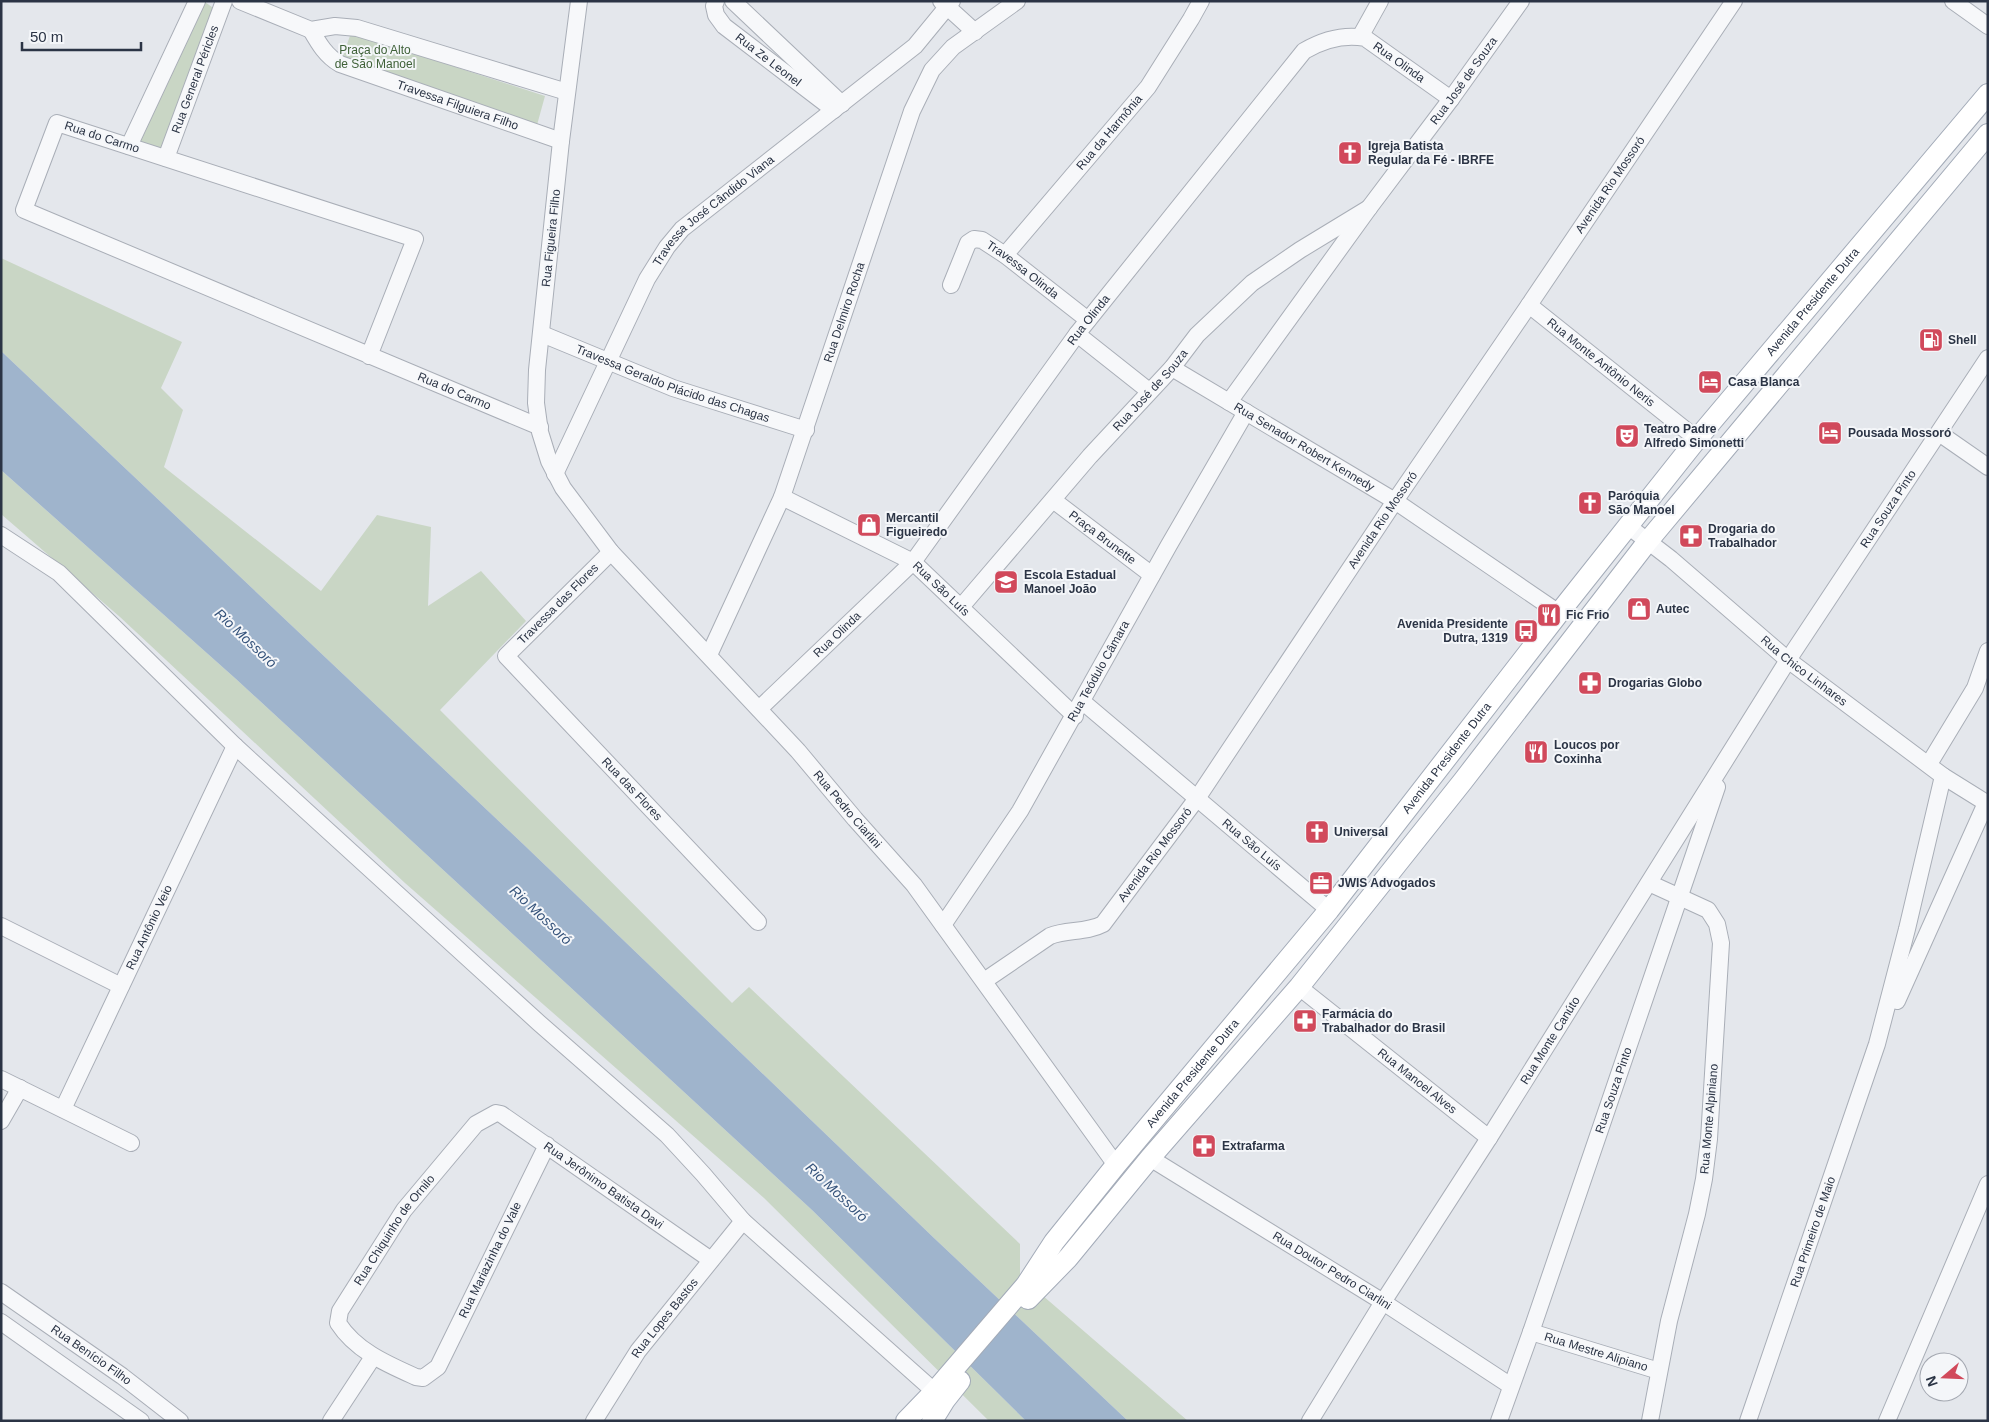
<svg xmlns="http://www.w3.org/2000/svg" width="1989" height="1422" font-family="Arial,sans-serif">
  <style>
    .green { fill: #c9d6c5 }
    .water { fill: #9fb4cc }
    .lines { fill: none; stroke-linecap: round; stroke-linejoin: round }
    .minor-casing { stroke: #a9aeb7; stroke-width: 18 }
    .major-casing { stroke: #a3abb8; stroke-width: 22 }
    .minor { stroke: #f7f8fa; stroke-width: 16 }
    .major { stroke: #fff; stroke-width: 20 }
    .labels { text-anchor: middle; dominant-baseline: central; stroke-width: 4; stroke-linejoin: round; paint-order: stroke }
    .park-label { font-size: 12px; fill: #3f6138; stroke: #f4f6f9 }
    .street-label { font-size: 12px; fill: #2b3445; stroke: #f4f6f9 }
    .poi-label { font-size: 12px; font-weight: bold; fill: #2b3445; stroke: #f4f6f9; text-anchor: start }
    .water-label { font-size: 14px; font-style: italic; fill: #34527a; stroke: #f4f6f9 }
  </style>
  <rect width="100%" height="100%" fill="#e4e7ec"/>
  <path class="green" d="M205 2 216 10 161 149 139 143Z
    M351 33 545 96 537 125 340 64Z
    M1 258 182 342 161 388 183 410 164 467 321 591 377 515 431 527 428 606 481 571 526 621 440 710 732 1003 749 987 1020 1244V1276L1188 1421H1128L934 1238 522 843 1 351Z
    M1 470 236 679 812 1210 1026 1421H989L764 1198 405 883 120 617 1 514Z"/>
  <path class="water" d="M1 351 522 843 934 1238 1128 1421H1026L812 1210 236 679 1 470Z"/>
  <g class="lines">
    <defs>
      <g id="minor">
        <path d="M240 1 311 30 335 26 357 28 567 92"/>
        <path id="s1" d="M579 1 561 141 537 370 536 403 540 432 549 461 563 488 611 552 798 751 855 819 914 885 1116 1165"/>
        <path id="s2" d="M716 1 714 6 716 15 724 26 834 110"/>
        <path d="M733 1 842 104"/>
        <path d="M941 1 975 32"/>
        <path d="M1953 1 1988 26"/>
        <path id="s3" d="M311 30C319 44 326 56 340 64L561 141"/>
        <path d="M1360 37 1380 1"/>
        <path d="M129 146 197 1"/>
        <path id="s4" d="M166 158 224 1"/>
        <path id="s5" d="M1005 255 1148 87 1191 19 1201 1"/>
        <path id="s6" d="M951 285 968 243 974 239 982 240 1005 255 1088 320"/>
        <path id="s7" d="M1529 305 1697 439"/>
        <path id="s8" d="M542 334 673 388 806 430"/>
        <path d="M1077 334 1149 391"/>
        <path id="s9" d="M369 356 415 239 57 123 24 210 540 427"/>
        <path id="s10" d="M1172 368 1395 501 1559 613"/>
        <path id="s11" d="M1229 402 1369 208 1451 99 1521 1"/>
        <path d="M1939 433 1988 467"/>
        <path id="s12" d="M555 474 647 279 667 247 682 229 915 46 952 1"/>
        <path id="s13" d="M782 497 913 562 1075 716"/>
        <path id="s14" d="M1053 500 1152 575"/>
        <path id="s15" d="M1628 526 1671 559 1788 660 1943 776 1988 804"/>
        <path d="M1 535 59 573 235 746 539 1023 667 1135 703 1174 743 1221 943 1399"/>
        <path id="s16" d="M611 552 506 656 758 922"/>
        <path id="s17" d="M961 607 1090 456 1172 368 1197 335 1252 283 1300 250 1369 208"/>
        <path id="s18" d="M709 655 782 497 912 111 932 70 953 47 1017 1"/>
        <path id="s19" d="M1083 702 1329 910"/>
        <path id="s20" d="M759 709 913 562 1077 334 1304 51C1323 40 1343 34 1365 38L1451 99"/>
        <path d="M1929 764 1975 688 1988 651"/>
        <path d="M1649 883 1708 910 1717 924 1721 943 1709 1139 1704 1179 1697 1214 1669 1321 1650 1421"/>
        <path id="s21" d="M943 925 1020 811 1169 545 1246 412"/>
        <path d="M1 926 121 986"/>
        <path id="s22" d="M984 981 1050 936C1067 929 1086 933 1103 924L1198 797 1395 501 1529 305 1734 1"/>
        <path id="s23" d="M1299 987 1489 1138"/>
        <path d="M1897 1001 1986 803"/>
        <path d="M1 1079 131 1143"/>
        <path id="s24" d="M63 1109 235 746"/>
        <path d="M1 1121 20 1088"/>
        <path id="s25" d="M547 1145 438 1367 423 1378 416 1377C387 1364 356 1351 338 1323L340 1311 404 1210 476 1124 496 1113 501 1114 711 1260"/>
        <path id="s26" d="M1150 1158 1383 1302 1511 1386"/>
        <path id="s27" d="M1 1292 122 1376 180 1421"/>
        <path d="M1 1322 141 1421"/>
        <path id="s28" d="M1531 1332 1659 1371"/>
        <path d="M331 1421 373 1357"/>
        <path id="s29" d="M594 1421 638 1351 743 1221"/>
        <path id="s30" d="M1310 1421 1383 1302 1489 1138 1788 660 1988 358"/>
        <path id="s31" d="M1499 1421 1531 1332 1717 787"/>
        <path id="s32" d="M1748 1421 1877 1044 1907 929 1943 776"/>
        <path d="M1887 1421 1988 1184"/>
      </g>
      <g id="major">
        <path d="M1028 1299 1068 1258 1150 1158 1299 987 1463 781 1648 541 1988 134"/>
        <path id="s33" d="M906 1421 935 1391 1026 1285 1054 1242 1116 1165 1329 910 1559 613 1697 439 1988 94"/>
        <path d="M932 1421 945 1400 960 1381"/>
      </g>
    </defs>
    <use href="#minor" class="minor-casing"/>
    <use href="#major" class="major-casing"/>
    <use href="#minor" class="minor"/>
    <use href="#major" class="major"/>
  </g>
  <defs>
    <symbol id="church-square" viewBox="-11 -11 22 22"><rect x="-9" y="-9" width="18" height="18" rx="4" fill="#d1495b" stroke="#f4f6f9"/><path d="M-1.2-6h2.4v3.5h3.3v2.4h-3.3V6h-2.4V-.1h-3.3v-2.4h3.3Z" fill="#fff"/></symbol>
    <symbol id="fuel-square" viewBox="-11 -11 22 22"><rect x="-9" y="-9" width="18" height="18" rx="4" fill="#d1495b" stroke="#f4f6f9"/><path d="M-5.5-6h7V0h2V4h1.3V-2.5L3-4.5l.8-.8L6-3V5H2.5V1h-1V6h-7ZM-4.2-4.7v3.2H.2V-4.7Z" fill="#fff"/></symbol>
    <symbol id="hotel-square" viewBox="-11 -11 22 22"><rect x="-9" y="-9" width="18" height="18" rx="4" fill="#d1495b" stroke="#f4f6f9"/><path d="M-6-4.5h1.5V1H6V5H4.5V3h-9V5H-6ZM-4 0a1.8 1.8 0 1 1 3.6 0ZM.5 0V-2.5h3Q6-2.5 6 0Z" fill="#fff"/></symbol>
    <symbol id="theatre-square" viewBox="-11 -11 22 22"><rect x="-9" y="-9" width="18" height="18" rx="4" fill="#d1495b" stroke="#f4f6f9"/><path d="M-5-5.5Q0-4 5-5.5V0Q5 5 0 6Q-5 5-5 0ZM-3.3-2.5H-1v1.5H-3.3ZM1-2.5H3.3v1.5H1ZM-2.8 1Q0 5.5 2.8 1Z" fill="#fff"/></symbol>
    <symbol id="shop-square" viewBox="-11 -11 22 22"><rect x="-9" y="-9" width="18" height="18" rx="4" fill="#d1495b" stroke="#f4f6f9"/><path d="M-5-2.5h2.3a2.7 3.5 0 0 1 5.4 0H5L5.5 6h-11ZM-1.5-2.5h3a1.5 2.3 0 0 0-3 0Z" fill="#fff"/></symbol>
    <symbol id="pharmacy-square" viewBox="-11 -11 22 22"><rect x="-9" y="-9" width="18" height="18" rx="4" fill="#d1495b" stroke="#f4f6f9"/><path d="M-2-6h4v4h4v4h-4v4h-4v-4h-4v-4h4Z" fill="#fff"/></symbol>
    <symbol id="school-square" viewBox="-11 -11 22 22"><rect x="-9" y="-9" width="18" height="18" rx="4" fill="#d1495b" stroke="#f4f6f9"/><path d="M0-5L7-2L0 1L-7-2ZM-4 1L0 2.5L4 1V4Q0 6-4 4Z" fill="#fff"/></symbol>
    <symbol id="restaurant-square" viewBox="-11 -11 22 22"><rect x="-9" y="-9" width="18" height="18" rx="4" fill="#d1495b" stroke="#f4f6f9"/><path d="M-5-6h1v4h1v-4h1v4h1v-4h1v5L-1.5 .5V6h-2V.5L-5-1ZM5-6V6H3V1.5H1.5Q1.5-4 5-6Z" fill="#fff"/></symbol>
    <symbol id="bus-square" viewBox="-11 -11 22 22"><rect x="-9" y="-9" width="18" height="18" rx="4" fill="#d1495b" stroke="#f4f6f9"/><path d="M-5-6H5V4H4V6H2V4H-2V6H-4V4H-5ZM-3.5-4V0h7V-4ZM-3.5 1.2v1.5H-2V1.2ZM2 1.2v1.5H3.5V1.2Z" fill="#fff"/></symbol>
    <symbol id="office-square" viewBox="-11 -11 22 22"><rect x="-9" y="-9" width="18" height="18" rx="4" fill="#d1495b" stroke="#f4f6f9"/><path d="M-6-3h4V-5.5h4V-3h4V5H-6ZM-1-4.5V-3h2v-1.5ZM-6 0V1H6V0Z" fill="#fff"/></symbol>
  </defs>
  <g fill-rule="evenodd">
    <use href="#church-square" x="1336" y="139" width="28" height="28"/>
    <use href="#fuel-square" x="1917" y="326" width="28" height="28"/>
    <use href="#hotel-square" x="1696" y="368" width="28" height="28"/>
    <use href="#hotel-square" x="1816" y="419" width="28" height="28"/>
    <use href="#theatre-square" x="1613" y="422" width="28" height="28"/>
    <use href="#church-square" x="1576" y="489" width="28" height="28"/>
    <use href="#shop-square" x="855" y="511" width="28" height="28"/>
    <use href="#pharmacy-square" x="1677" y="522" width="28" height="28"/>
    <use href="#school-square" x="992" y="568" width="28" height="28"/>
    <use href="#shop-square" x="1625" y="595" width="28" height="28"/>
    <use href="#restaurant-square" x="1535" y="601" width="28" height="28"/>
    <use href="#bus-square" x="1512" y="617" width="28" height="28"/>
    <use href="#pharmacy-square" x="1576" y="669" width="28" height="28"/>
    <use href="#restaurant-square" x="1522" y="738" width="28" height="28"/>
    <use href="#church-square" x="1303" y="818" width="28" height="28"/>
    <use href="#office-square" x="1307" y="869" width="28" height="28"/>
    <use href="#pharmacy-square" x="1291" y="1007" width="28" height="28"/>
    <use href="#pharmacy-square" x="1190" y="1132" width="28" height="28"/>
  </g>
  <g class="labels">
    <g class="park-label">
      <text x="375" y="50">Praça do Alto<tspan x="375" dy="14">de São Manoel</tspan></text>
    </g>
    <g class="street-label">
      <text stroke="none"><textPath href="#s2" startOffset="84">Rua Ze Leonel</textPath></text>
      <text stroke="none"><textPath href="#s20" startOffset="962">Rua Olinda</textPath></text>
      <text stroke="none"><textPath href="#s4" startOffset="84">Rua General Péricles</textPath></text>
      <text stroke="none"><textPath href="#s11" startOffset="398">Rua José de Souza</textPath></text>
      <text stroke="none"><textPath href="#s3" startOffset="170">Travessa Filguiera Filho</textPath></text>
      <text stroke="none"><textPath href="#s5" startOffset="161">Rua da Harmônia</textPath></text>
      <text transform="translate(102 137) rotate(18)">Rua do Carmo</text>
      <text stroke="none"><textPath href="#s22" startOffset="1031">Avenida Rio Mossoró</textPath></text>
      <text stroke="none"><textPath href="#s12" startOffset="312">Travessa José Cândido Viana</textPath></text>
      <text transform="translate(551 238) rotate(-84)">Rua Figueira Filho</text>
      <text stroke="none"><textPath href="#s6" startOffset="111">Travessa Olinda</textPath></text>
      <text stroke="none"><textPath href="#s33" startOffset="1441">Avenida Presidente Dutra</textPath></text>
      <text stroke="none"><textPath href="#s18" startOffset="369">Rua Delmiro Rocha</textPath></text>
      <text stroke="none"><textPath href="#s20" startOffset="512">Rua Olinda</textPath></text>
      <text stroke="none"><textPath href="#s7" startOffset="92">Rua Monte Antônio Neris</textPath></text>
      <text stroke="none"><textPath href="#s8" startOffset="140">Travessa Geraldo Plácido das Chagas</textPath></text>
      <text stroke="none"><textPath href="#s17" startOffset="288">Rua José de Souza</textPath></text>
      <text stroke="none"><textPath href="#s9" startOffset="1062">Rua do Carmo</textPath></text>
      <text stroke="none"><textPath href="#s10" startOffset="154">Rua Senador Robert Kennedy</textPath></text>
      <text stroke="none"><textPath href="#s30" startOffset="1080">Rua Souza Pinto</textPath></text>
      <text stroke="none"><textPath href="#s22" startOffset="626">Avenida Rio Mossoró</textPath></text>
      <text stroke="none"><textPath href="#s14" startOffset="62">Praça Brunette</textPath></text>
      <text stroke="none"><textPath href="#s13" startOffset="185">Rua São Luís</textPath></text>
      <text transform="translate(558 604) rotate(-45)">Travessa das Flores</text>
      <text stroke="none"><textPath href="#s20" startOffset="108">Rua Olinda</textPath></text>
      <text stroke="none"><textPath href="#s15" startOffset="228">Rua Chico Linhares</textPath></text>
      <text stroke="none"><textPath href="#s21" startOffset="298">Rua Teódulo Câmara</textPath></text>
      <text stroke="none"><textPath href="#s33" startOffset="856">Avenida Presidente Dutra</textPath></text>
      <text stroke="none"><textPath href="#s16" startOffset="331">Rua das Flores</textPath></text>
      <text stroke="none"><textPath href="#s1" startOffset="924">Rua Pedro Ciarlini</textPath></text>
      <text stroke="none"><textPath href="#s19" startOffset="221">Rua São Luís</textPath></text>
      <text stroke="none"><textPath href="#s22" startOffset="221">Avenida Rio Mossoró</textPath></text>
      <text stroke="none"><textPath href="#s24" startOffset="201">Rua Antônio Veio</textPath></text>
      <text stroke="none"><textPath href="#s30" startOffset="450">Rua Monte Canúto</textPath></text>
      <text stroke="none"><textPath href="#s33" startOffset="451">Avenida Presidente Dutra</textPath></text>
      <text stroke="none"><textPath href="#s23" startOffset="151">Rua Manoel Alves</textPath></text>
      <text stroke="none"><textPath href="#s31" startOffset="350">Rua Souza Pinto</textPath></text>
      <text transform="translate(1709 1119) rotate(-85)">Rua Monte Alpiniano</text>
      <text stroke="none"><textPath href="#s25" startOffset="766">Rua Jerônimo Batista Davi</textPath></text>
      <text stroke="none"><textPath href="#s25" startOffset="479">Rua Chiquinho de Ornilo</textPath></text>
      <text stroke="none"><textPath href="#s32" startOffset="200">Rua Primeiro de Maio</textPath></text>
      <text transform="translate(490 1260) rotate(-64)">Rua Mariazinha do Vale</text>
      <text stroke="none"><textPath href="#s26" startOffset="214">Rua Doutor Pedro Ciarlini</textPath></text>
      <text stroke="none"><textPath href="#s29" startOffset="125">Rua Lopes Bastos</textPath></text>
      <text stroke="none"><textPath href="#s28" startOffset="68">Rua Mestre Alipiano</textPath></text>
      <text stroke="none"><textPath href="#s27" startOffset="110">Rua Benício Filho</textPath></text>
    </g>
    <g class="poi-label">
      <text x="1368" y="146">Igreja Batista<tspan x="1368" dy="14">Regular da Fé - IBRFE</tspan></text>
      <text x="1948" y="340">Shell</text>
      <text x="1728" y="382">Casa Blanca</text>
      <text x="1644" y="429">Teatro Padre<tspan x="1644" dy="14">Alfredo Simonetti</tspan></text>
      <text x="1848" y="433">Pousada Mossoró</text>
      <text x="1608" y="496">Paróquia<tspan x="1608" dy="14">São Manoel</tspan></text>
      <text x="886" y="518">Mercantil<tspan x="886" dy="14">Figueiredo</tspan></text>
      <text x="1708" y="529">Drogaria do<tspan x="1708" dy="14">Trabalhador</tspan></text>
      <text x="1024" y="575">Escola Estadual<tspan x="1024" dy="14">Manoel João</tspan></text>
      <text x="1656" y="609">Autec</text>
      <text x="1566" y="615">Fic Frio</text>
      <text x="1508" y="624" text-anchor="end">Avenida Presidente<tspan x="1508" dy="14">Dutra, 1319</tspan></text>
      <text x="1608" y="683">Drogarias Globo</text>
      <text x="1554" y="745">Loucos por<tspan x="1554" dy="14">Coxinha</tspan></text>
      <text x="1334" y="832">Universal</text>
      <text x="1338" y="883">JWIS Advogados</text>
      <text x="1322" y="1014">Farmácia do<tspan x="1322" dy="14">Trabalhador do Brasil</tspan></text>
      <text x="1222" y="1146">Extrafarma</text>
    </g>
    <g class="water-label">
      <text transform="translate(246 638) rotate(43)">Rio Mossoró</text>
      <text transform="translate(541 915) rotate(43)">Rio Mossoró</text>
      <text transform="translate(837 1192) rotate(43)">Rio Mossoró</text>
    </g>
  </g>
  <rect width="1989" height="1422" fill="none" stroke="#2b3445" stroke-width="5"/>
  <g transform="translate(1944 1377) rotate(251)"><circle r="24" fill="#f4f6f9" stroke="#a4a8b1"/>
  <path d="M0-4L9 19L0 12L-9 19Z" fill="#d1495b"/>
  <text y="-8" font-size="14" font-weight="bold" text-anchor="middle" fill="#2b3445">N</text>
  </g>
  <path d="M22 42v8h119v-8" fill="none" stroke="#2b3445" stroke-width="2.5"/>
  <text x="30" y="42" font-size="15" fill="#2b3445" stroke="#f4f6f9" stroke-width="4" paint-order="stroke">50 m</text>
</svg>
